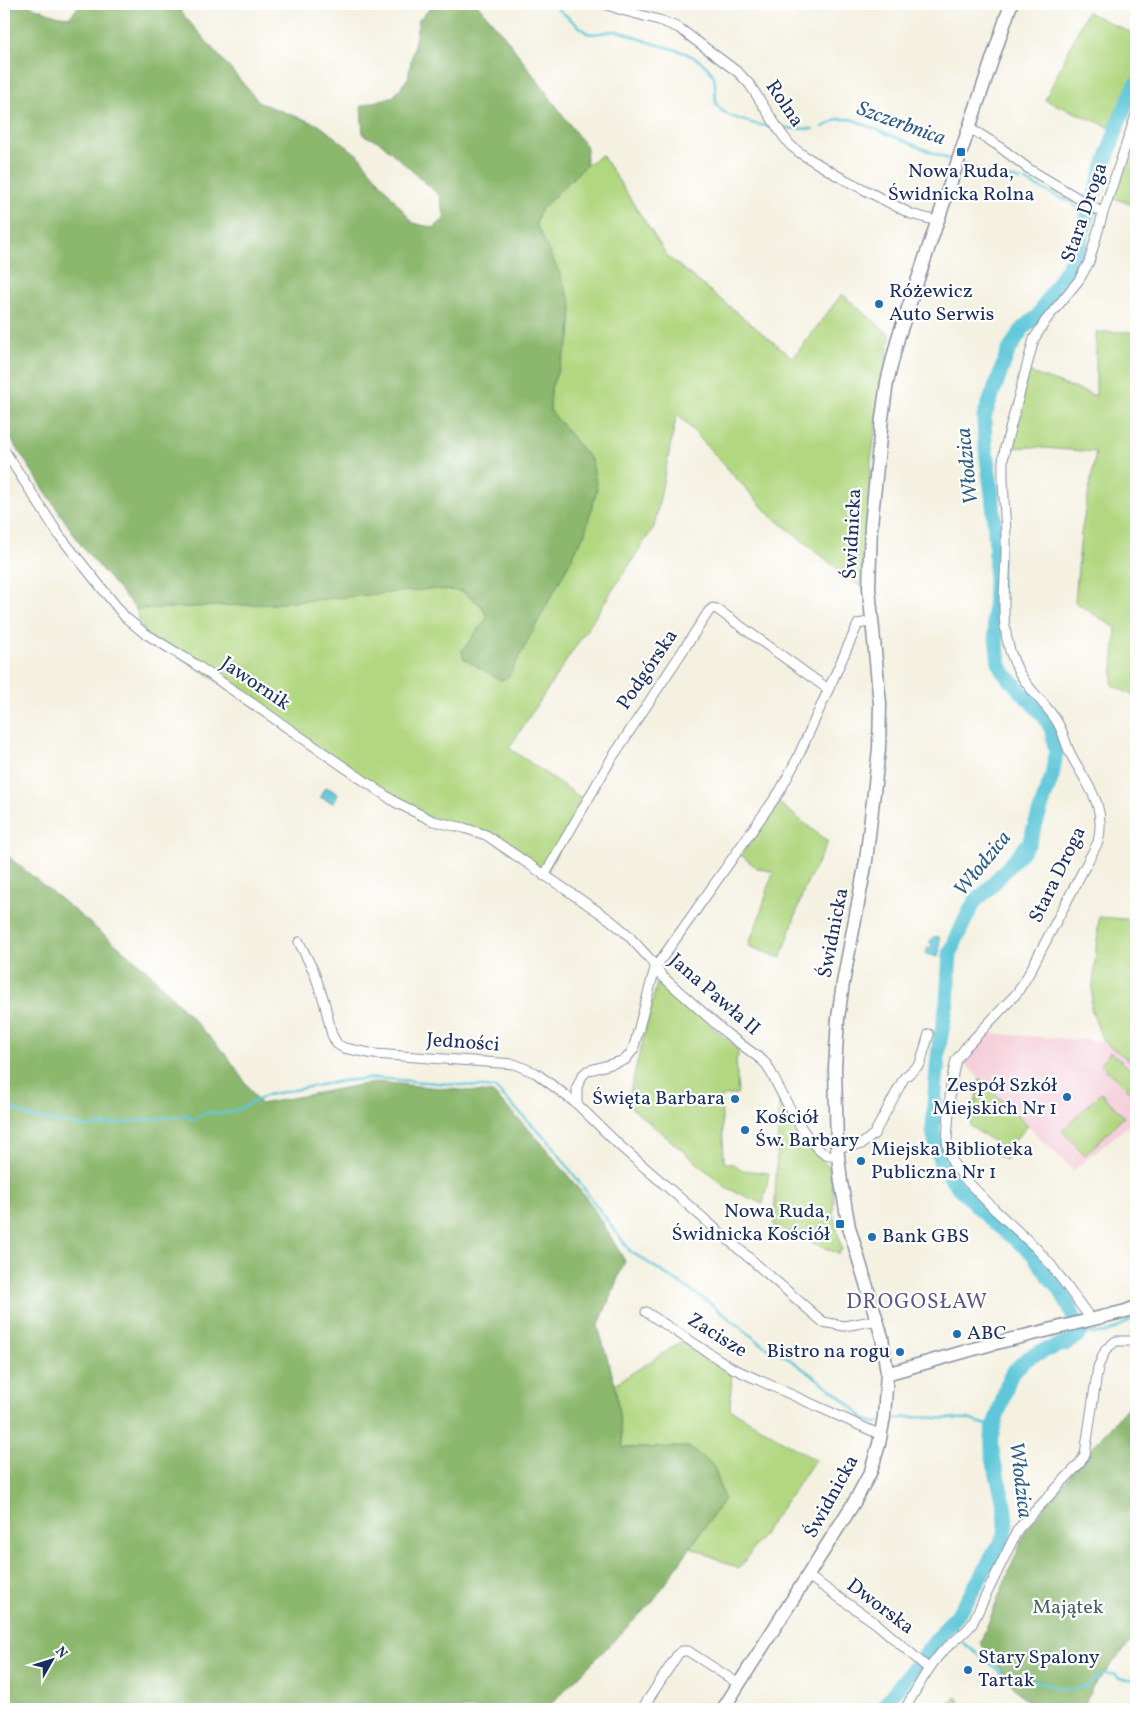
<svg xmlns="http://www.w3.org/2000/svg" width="1140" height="1713" font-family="Vollkorn,serif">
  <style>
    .built { fill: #f5cfda }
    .green { fill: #b1d780; stroke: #66836f }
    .forest { fill: #8cb86e; stroke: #547466 }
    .water { fill: #5ec7d9; stroke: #3c7b9c }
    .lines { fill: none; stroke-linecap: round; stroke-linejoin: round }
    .stream { stroke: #5ec7d9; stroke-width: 2.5 }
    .river { stroke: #5ec7d9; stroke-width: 15 }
    .street-casing { stroke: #8890a0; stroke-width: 11 }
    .secondary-casing { stroke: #8890a0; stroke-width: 15 }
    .street { stroke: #fff; stroke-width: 9 }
    .secondary { stroke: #fff; stroke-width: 12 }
    .poi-dot { fill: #1f6fb2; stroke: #fff; stroke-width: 2 }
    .labels { text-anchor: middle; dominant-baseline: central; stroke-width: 4.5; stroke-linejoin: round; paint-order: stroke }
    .street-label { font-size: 20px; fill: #1b2f5e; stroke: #fff }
    .poi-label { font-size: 20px; fill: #1b2f5e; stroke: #fff; text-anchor: start }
    .park-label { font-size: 20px; fill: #486168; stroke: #fff }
    .water-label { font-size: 21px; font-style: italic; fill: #2f5d83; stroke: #fff }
    .neighbourhood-label { font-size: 21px; letter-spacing: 1px; fill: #5c5784; stroke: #fff }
  </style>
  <rect width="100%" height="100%" fill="#fff"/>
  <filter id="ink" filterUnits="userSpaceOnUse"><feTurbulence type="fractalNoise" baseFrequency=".02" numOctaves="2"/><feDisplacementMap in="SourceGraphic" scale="10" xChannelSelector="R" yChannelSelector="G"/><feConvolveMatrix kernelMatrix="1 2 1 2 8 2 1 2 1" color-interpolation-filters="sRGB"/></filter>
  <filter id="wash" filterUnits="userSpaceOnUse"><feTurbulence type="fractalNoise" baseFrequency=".0096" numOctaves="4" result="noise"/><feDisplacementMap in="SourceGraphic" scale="20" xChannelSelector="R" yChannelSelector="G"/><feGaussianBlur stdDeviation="1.12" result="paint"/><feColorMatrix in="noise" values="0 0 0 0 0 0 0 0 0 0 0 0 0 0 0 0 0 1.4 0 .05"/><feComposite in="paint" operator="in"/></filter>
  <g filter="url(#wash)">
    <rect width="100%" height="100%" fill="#f4f1e1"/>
    <path class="built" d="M984 1033 1103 1041 1136 1065V1119L1073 1171 962 1061Z"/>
    <path class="green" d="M1087 12 1136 35V84L1119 121 1112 128 1045 100Z
      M1136 131V206L1113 198Z
      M602 155 668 257 793 358 842 294 890 335 871 460 864 590 768 513 677 413 654 527 509 748 587 802 544 876 486 835 417 814 143 632 136 609 271 604 432 588 461 591 482 606 488 618 462 651 464 659 592 461 550 411 551 388 570 339 572 306 558 270 536 225 539 212 586 165Z
      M1096 332H1136V697L1112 685 1116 628 1075 602 1081 534 1096 452 1031 447 1005 448 1025 371 1096 396Z
      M779 803 828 842 805 887 781 958 748 946 760 915 773 872 757 868 741 855Z
      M1099 917 1136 920V1065L1103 1041 1091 1008Z
      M658 979 738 1049V1057L736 1058 738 1094 724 1096 721 1099 724 1160 725 1163 733 1164 743 1170 769 1173 763 1204 727 1188 627 1104Z
      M1110 1052 1136 1074 1135 1096 1100 1064Z
      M980 1079 1028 1126 1010 1145 1014 1151 1005 1160 992 1151 997 1144 970 1126Z
      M1101 1093 1124 1117 1085 1155 1062 1131Z
      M779 1101 800 1137 829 1167 834 1198 833 1214 842 1249 839 1254 774 1226Z
      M687 1338 732 1368 730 1409 815 1460 739 1569 691 1547 724 1499 688 1447 623 1448 615 1384Z
      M955 1697 960 1701V1709H947Z"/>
    <path class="forest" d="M4 4H24L59 16 70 17 78 7V4H174L260 103 319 125 359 156 413 223 434 228 445 218 439 195 380 142 363 135 361 106 394 96 408 78 419 19 436 4H477L506 38 587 148 586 165 539 212 536 224 558 270 572 305 570 339 551 388 550 410 592 461 597 489 585 533 508 678 500 680 464 659 462 651 487 618 482 606 462 591 432 589 271 604 136 609 83 548 18 450 4 427Z
      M4 853 147 970 228 1057 260 1104 376 1082 493 1093 539 1140 591 1204 625 1261 598 1327 615 1384 623 1448 689 1447 714 1466 724 1499 653 1601 546 1709H4Z
      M1136 1400V1635L1092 1688 1083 1709H1034L1016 1690 980 1643 1026 1530 1077 1466 1129 1405Z"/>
    <path class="water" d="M325 787H326L337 793 338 795 333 803 320 797Z
      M935 936 939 937 940 946 938 957 926 954 928 947 931 948 932 944 929 942Z"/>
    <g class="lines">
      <path class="stream" d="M552 4 587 33C597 36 604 31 614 31 624 31 634 37 643 40 666 49 696 50 712 73 717 81 715 94 716 103 722 118 758 125 773 127
        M823 127 838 119H851L953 161
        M781 128 813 129
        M960 163 990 174 1021 180
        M1025 181 1072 203 1087 217
        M4 1104 30 1117 87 1127 187 1115 192 1120 207 1112 222 1114 237 1110 267 1095 342 1081 376 1078 495 1088 551 1144 630 1251 707 1301 763 1345 785 1356 809 1373 838 1394 866 1420 874 1423 880 1422
        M1081 1331C1110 1339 1112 1329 1136 1317
        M888 1421 907 1417 968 1419 993 1427
        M951 1623 958 1630
        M963 1643 994 1666 1004 1677 1015 1681 1026 1679 1064 1689H1075L1087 1685 1103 1674H1114L1119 1678 1136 1680"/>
      <path class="river" d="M881 1709 965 1604 1005 1534C1010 1499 989 1468 992 1436 993 1425 998 1414 1002 1403 1005 1392 1007 1380 1014 1371 1021 1364 1028 1356 1038 1353 1054 1346 1070 1346 1081 1331L1063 1295 1032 1253 990 1219 958 1187 941 1165 933 1131 934 1105 939 1046 947 1003 950 953 965 920 975 901 987 891 1029 843 1052 776 1056 753 1052 730 1044 716 1003 672 999 663 994 621 996 548 993 502 985 443 984 417 1008 352 1023 328 1038 316 1078 250 1087 217 1119 121 1136 84"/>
    </g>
  </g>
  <g filter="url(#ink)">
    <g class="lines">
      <defs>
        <path id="street" d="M605 4 622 10 659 20 679 28 739 73 750 85 781 133 790 145 800 153 838 176 911 214 937 221
          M969 129 978 133 997 145 1029 169 1103 213
          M4 450 59 535 125 617 143 632 195 664 395 802 433 821 464 828 486 835 609 919 627 934 649 958 662 976 726 1033 762 1060 767 1065C779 1087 805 1144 826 1155 830 1157 834 1156 838 1156
          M544 876 610 761 709 611 713 608 717 609 828 689
          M299 942 314 972 324 1001 332 1035 337 1044 344 1048 374 1054 514 1064 536 1073 577 1104 620 1146 823 1322 844 1326 878 1320
          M577 1104V1087L582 1076 587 1071 625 1060 633 1050 655 968 780 791 797 759 858 624 873 621
          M837 1147 862 1144 874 1134 904 1078 920 1064 929 1034
          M646 1312 732 1368 881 1435
          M1091 1319 1051 1265 1037 1249 996 1211 965 1179 953 1163 949 1153 947 1140 951 1083 956 1060 966 1047 1017 993 1028 975 1098 842C1107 805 1087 785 1071 755 1065 743 1063 730 1056 720 1045 703 1028 689 1019 672 995 627 1007 588 1006 541 1006 514 1002 488 1003 461L1005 448 1034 339 1046 320 1079 280 1089 262 1103 213 1136 115
          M808 1576 877 1624 929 1669
          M642 1709 678 1654 682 1651H688L739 1684
          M905 1709C916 1690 926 1670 941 1653 951 1642 963 1636 972 1624L1018 1529 1080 1463 1085 1454 1098 1367 1106 1349 1116 1341H1136"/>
        <path id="secondary" d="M887 1373 893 1372 988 1345 1126 1311 1136 1307
          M723 1709 855 1501 871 1471 879 1444 884 1417 887 1373 882 1337 849 1227 841 1182 837 1147 835 1068 838 1018 843 983 866 861 879 749 880 704 869 588 871 525 882 418 887 382 898 338 1011 4"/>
      </defs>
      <use href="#street" class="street-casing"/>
      <use href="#secondary" class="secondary-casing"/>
      <use href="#street" class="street"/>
      <use href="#secondary" class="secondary"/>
    </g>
  </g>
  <g class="poi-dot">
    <rect x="956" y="147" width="10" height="10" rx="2.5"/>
    <circle cx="879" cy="304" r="5"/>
    <circle cx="1067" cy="1097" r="5"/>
    <circle cx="735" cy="1099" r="5"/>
    <circle cx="745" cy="1130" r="5"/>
    <circle cx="861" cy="1161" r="5"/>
    <rect x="835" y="1219" width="10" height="10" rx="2.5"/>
    <circle cx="872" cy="1237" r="5"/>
    <circle cx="957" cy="1334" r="5"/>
    <circle cx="900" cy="1352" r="5"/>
    <circle cx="968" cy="1670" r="5"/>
  </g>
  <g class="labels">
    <g class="street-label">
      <text transform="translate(784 104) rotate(56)">Rolna</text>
      <text transform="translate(1085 213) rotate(-71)">Stara Droga</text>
      <text transform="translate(853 534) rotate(-87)">Świdnicka</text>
      <text transform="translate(648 670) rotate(-56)">Podgórska</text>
      <text transform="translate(255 684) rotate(34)">Jawornik</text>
      <text transform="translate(1058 875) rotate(-64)">Stara Droga</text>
      <text transform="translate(834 933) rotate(-79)">Świdnicka</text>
      <text transform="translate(714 995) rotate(41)">Jana Pawła II</text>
      <text transform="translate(463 1043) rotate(4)">Jedności</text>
      <text transform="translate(717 1336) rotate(32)">Zacisze</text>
      <text transform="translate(832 1497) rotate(-61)">Świdnicka</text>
      <text transform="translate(880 1607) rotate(37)">Dworska</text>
    </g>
    <g class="poi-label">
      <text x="961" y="172" text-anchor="middle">Nowa Ruda,<tspan x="961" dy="23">Świdnicka Rolna</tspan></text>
      <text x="889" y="292">Różewicz<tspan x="889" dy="23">Auto Serwis</tspan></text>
      <text x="1057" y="1086" text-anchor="end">Zespół Szkół<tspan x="1057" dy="23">Miejskich Nr 1</tspan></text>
      <text x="725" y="1099" text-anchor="end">Święta Barbara</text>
      <text x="755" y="1118">Kościół<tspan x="755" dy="23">Św. Barbary</tspan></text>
      <text x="871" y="1150">Miejska Biblioteka<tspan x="871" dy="23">Publiczna Nr 1</tspan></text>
      <text x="830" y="1212" text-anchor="end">Nowa Ruda,<tspan x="830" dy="23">Świdnicka Kościół</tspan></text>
      <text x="882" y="1237">Bank GBS</text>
      <text x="967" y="1334">ABC</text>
      <text x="890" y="1352" text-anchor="end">Bistro na rogu</text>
      <text x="978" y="1658">Stary Spalony<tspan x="978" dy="23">Tartak</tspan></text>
    </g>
    <g class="park-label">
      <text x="1068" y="1608">Majątek</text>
    </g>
    <g class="water-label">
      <text transform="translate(901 124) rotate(20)">Szczerbnica</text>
      <text transform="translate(968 466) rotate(-96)">Włodzica</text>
      <text transform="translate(983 864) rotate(-51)">Włodzica</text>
      <text transform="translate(1020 1480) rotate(83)">Włodzica</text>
    </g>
    <g class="neighbourhood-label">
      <text x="917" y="1302">DROGOSŁAW</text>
    </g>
  </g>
  <rect width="1140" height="1713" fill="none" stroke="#fff" stroke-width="20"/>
  <g transform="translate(52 1660) rotate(51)" stroke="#ffffff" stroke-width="4" paint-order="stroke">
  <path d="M0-4L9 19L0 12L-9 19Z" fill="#1b2f5e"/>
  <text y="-8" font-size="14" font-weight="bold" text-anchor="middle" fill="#1b2f5e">N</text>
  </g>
</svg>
